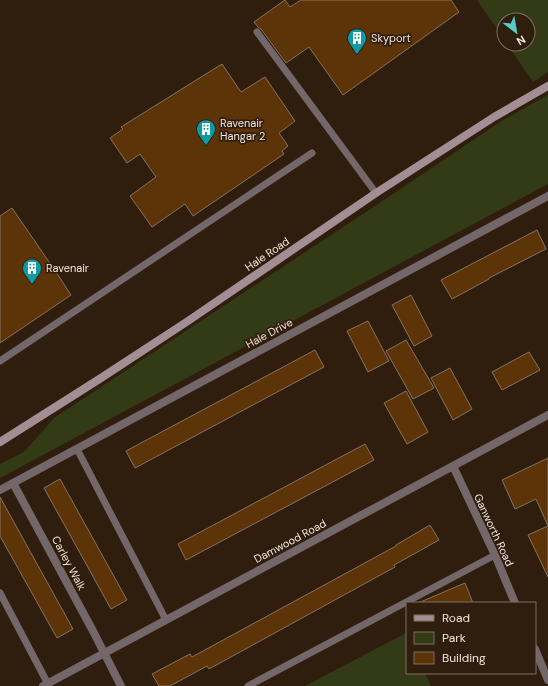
<svg xmlns="http://www.w3.org/2000/svg" width="548" height="686" font-family="'DM Sans',sans-serif">
  <style>
    .green { fill: #333a16 }
    .building { fill: #5d3407; stroke: #877261 }
    .lines { fill: none; stroke-linecap: round; stroke-linejoin: round }
    .lane { stroke: #74676a; stroke-width: 7 }
    .street { stroke: #74676a; stroke-width: 8 }
    .secondary { stroke: #a38e93; stroke-width: 8 }
    .labels { text-anchor: middle; dominant-baseline: central; stroke-width: 3.5; stroke-linejoin: round; paint-order: stroke }
    .poi-label { font-size: 11px; fill: #f2e5dc; stroke: #2f1e0e; text-anchor: start }
    .street-label { font-size: 11px; fill: #f2e5dc; stroke: #2f1e0e }
  </style>
  <rect width="100%" height="100%" fill="#2f1e0e"/>
  <path class="green" d="M477 0H548V72L533 82 507 44H528V20H504V39Z
    M548 95V184L0 478V464L24 452 54 418 378 204 503 120Z
    M406 633 407 635V673H425L431 686H305Z"/>
  <path class="building" d="M285 0 290 7 301 0H451L459 12 343 95 309 47 286 63 261 29 258 27 254 22Z
    M222 64 241 92 265 77 295 121 279 133 288 146 282 151 284 154 193 216 185 204 152 227 130 196 156 177 140 154 127 163 110 138 123 129 121 127Z
    M12 208 58 275 71 295 0 343V216Z
    M537 230 546 249 489 278V279L452 299 441 280Z
    M411 295 432 336 414 346 392 305Z
    M368 321 389 361 368 372 347 331Z
    M406 340 434 388 413 399 386 351Z
    M315 350 324 367 135 468 126 451Z
    M529 352 540 370 502 390 492 372Z
    M450 368 472 409 453 420 431 378Z
    M406 391 428 432 407 444 384 403Z
    M365 444 374 460 186 560 178 544Z
    M548 458V577L528 535 548 526 536 499 515 509 502 480Z
    M60 479 127 600 111 609 44 488Z
    M0 497 73 629 57 638 0 536Z
    M430 525 439 540 394 565 395 567 209 669 207 666 170 686H159L152 674 190 654 192 657 396 546V545Z
    M465 583 473 603H418Z"/>
  <g class="lines">
    <path class="lane" d="M257 32 376 193
      M0 361 312 153
      M77 449 166 620
      M0 593 48 684
      M248 686 495 555"/>
    <path class="street" d="M453 466 495 555 515 603
      M13 483 93 631 121 686
      M0 490 548 196
      M535 649 548 680
      M43 686 548 415"/>
    <path class="secondary" d="M0 442 101 378 188 321 376 193 494 117 548 86"/>
  </g>
  <defs>
    <symbol id="building-pin" viewBox="-11 -11 22 30"><path d="M0 17L-7.5 6A9.5 9.5 0 1 1 7.5 6Z" fill="#0f9aa8" stroke="#2f1e0e"/><path d="M-4-6H4V6H1V3H-1V6H-4ZM-2.5-4.3h1.7v1.8h-1.7ZM.8-4.3h1.7v1.8H.8ZM-2.5-1h1.7V.8h-1.7ZM.8-1h1.7V.8H.8Z" fill="#fff"/></symbol>
  </defs>
  <g fill-rule="evenodd">
    <use href="#building-pin" x="346" y="27" width="22" height="30"/>
    <use href="#building-pin" x="195" y="118" width="22" height="30"/>
    <use href="#building-pin" x="21" y="257" width="22" height="30"/>
  </g>
  <g class="labels">
    <g class="poi-label">
      <text x="371" y="38">Skyport</text>
      <text x="220" y="123">Ravenair<tspan x="220" dy="13">Hangar 2</tspan></text>
      <text x="46" y="268">Ravenair</text>
    </g>
    <g class="street-label">
      <text transform="translate(267 254) rotate(-34)">Hale Road</text>
      <text transform="translate(269 333) rotate(-28)">Hale Drive</text>
      <text transform="translate(494 530) rotate(65)">Ganworth Road</text>
      <text transform="translate(290 541) rotate(-28)">Damwood Road</text>
      <text transform="translate(69 563) rotate(62)">Carley Walk</text>
    </g>
  </g>
  <rect x="406" y="602" width="130" height="72" fill="#2f1e0e" stroke="#7d6e60"/>
  <rect x="414" y="615" width="20" height="6" fill="#a38e93" stroke="#7d6e60"/>
  <text x="442" y="622" font-size="12" fill="#f2e5dc">Road</text>
  <rect x="414" y="632" width="20" height="12" fill="#333a16" stroke="#7d6e60"/>
  <text x="442" y="642" font-size="12" fill="#f2e5dc">Park</text>
  <rect x="414" y="652" width="20" height="12" fill="#5d3407" stroke="#7d6e60"/>
  <text x="442" y="662" font-size="12" fill="#f2e5dc">Building</text>
  <g transform="translate(516 32) rotate(149)"><circle r="19" fill="#2f1e0e" stroke="#7d6e60"/>
  <path d="M0-3L7 15L0 10L-7 15Z" fill="#54cdc7"/>
  <text y="-6" font-size="11" font-weight="bold" text-anchor="middle" fill="#f2e5dc">N</text>
  </g>
</svg>
